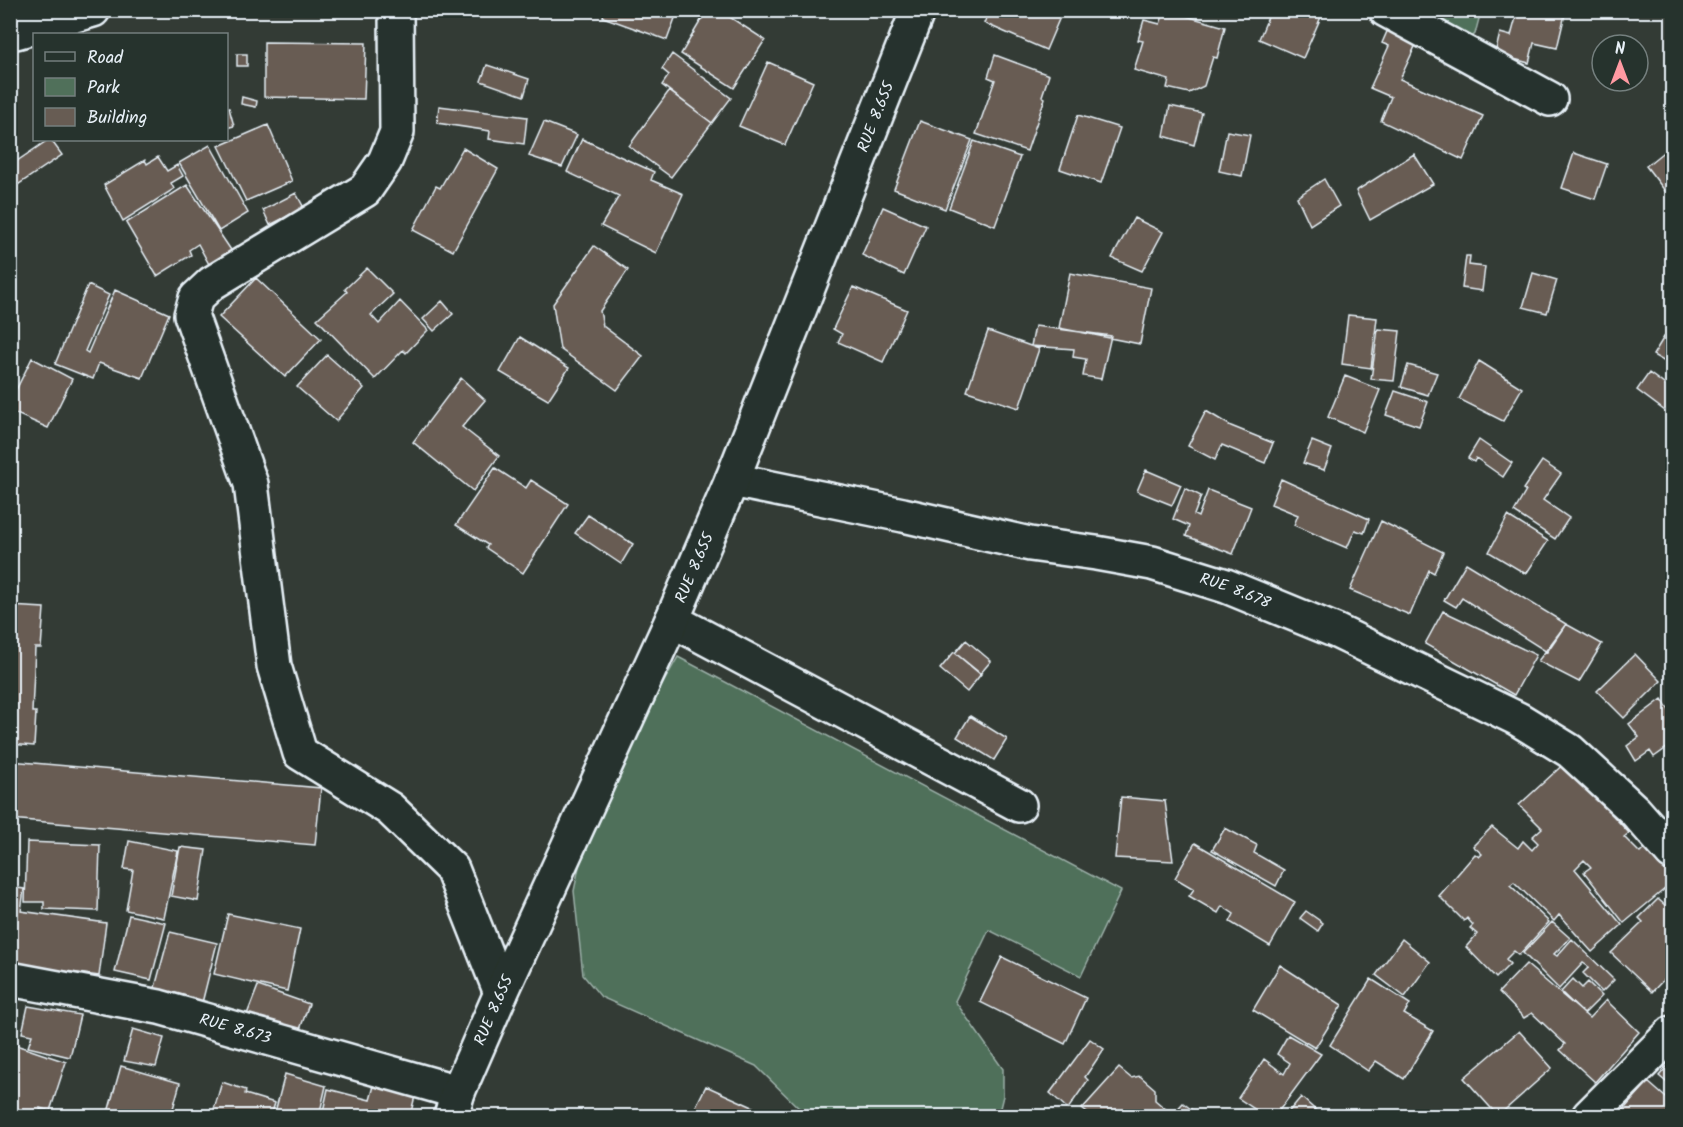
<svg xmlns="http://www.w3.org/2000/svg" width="1683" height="1127" font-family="Kalam,sans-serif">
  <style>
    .green { fill: #50705a; stroke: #9cb0a9; stroke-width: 1.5 }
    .building { fill: #675c53; stroke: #e8f1f8; stroke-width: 1.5 }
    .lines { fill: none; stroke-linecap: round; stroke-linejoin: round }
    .minor-casing { stroke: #e8f1f8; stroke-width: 38 }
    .minor { stroke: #26332d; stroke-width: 33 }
    .labels { text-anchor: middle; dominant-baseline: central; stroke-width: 6; stroke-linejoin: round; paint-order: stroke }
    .street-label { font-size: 16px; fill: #e8f1f8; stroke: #26332d }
  </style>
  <rect width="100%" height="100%" fill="#333b35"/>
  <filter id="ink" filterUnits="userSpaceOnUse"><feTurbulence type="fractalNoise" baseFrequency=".0167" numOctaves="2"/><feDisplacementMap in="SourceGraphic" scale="12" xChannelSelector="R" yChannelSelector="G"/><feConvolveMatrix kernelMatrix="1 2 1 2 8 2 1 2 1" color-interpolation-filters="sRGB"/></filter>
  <g filter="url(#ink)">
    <path class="green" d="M1410 11H1481L1475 34 1463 45Z
      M678 657 1121 891 1081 976 989 930 955 1001 1003 1069V1096L998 1116H807L756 1066 601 997 583 975 574 891 591 809Z"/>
    <path class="building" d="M604 10H678L667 40 603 17Z
      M707 10H719L765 40 734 88 681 54Z
      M990 10H1063L1046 50 984 23Z
      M1165 10 1225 27 1217 58 1213 57 1204 86 1189 93 1167 88 1169 80 1134 70 1143 41 1138 40 1144 20 1160 24Z
      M1271 10H1324L1303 58 1259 39Z
      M1518 10H1566L1557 48 1534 43 1529 63 1495 54 1500 33 1511 36Z
      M1389 27 1418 40 1400 79 1483 116 1463 160 1381 121 1391 97 1370 88 1389 46 1382 43Z
      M264 42 366 43 364 99 264 97Z
      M237 54H247V66H237Z
      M672 54 731 98 712 123 662 85 669 75 662 69Z
      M995 55 1049 75 1042 96 1045 98 1027 151 976 134 995 80 988 77Z
      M768 62 813 82 785 145 739 126Z
      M487 65 529 79 524 96 481 81Z
      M669 91 712 123 671 177 629 146Z
      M242 97 257 101 256 107 241 104Z
      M439 106 527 117 524 144 489 139 490 131 437 123Z
      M1170 106 1202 113 1194 145 1164 136Z
      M226 108H229L234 126 226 128Z
      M1078 115 1120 128 1101 183 1060 169Z
      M920 121 972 140 945 209 894 189Z
      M544 122 577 135 562 167 529 156Z
      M268 125 292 181 246 201 219 146Z
      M1227 131 1250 135 1242 176 1219 171Z
      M582 139 654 172 651 180 683 194 656 253 601 226 619 196 567 172Z
      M48 140H51L62 155 10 190V158L14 163Z
      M974 141 1020 157 995 226 949 208Z
      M210 145 248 213 219 231 179 163Z
      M1672 145V200L1646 166Z
      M463 148 498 169 453 251 413 230 436 186 440 188Z
      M1574 153 1607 164 1595 199 1562 188Z
      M1414 154 1433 184 1370 220 1356 191Z
      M158 157 167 171 177 165 183 176 171 183 174 189 123 221 104 185 145 160 147 164Z
      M1324 179 1339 206 1310 225 1297 197Z
      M187 185 233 253 210 266 198 244 189 250 191 255 157 276 126 223Z
      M296 193 304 208 270 225 263 210Z
      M883 207 926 226 904 275 862 255Z
      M1134 218 1163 232 1142 271 1112 258Z
      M594 246 628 270 600 311 603 326 643 356 617 390 560 349 553 304Z
      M1466 256H1470L1469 265 1485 267 1482 291 1462 288Z
      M367 268 393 294 371 315 379 324 400 301 428 330 406 353 403 350 375 379 317 319 347 292 345 289Z
      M1070 273 1151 288 1140 344 1059 328Z
      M1533 273 1557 280 1547 313 1523 307Z
      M256 278 321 339 285 377 219 317Z
      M88 285 109 295 85 351 88 353 115 290 169 314 142 378 99 363 93 379 55 364Z
      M853 287 907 310 883 362 838 342 842 334 833 329Z
      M442 301 453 314 434 331 423 319Z
      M1348 315 1377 318 1371 368 1342 364Z
      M1672 324V366L1653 355Z
      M1035 326 1111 336 1101 379 1083 376 1086 359 1073 357 1074 349 1031 346Z
      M1378 329 1400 331 1394 381 1371 379Z
      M988 331 1039 349 1019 408 967 391Z
      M520 337 569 368 548 400 500 372Z
      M327 355 364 388 336 421 297 387Z
      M32 358 72 379 48 428 10 411V402Z
      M1479 361 1522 388 1503 421 1459 399Z
      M1408 365 1437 373 1428 395 1401 387Z
      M1649 373 1672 390V409L1669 414 1637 390Z
      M1345 376 1380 390 1363 432 1328 417Z
      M461 378 485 400 462 427 499 456 473 491 413 442Z
      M1395 391 1428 402 1419 426 1386 415Z
      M1206 411 1231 426 1273 443 1265 463 1222 445 1215 460 1188 446Z
      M1479 440 1512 463 1503 477 1476 458 1474 462 1468 458Z
      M1312 441 1332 449 1324 470 1303 463Z
      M1542 461 1561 474 1543 500 1569 518 1555 539 1514 512 1526 491 1523 489Z
      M495 468 526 488 531 480 568 504 523 573 486 548 488 545 456 525Z
      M1146 470 1181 485 1172 505 1137 491Z
      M1281 479 1369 519 1364 533 1355 530 1347 548 1294 525 1298 515 1271 504Z
      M1185 488 1201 496 1194 515 1198 517 1208 490 1251 507 1233 554 1186 536 1189 526 1173 519Z
      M588 515 633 544 621 564 575 533Z
      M1508 516 1548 541 1526 574 1489 552Z
      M1381 521 1443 552 1434 573 1429 570 1410 615 1350 590Z
      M1466 563 1566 624 1547 652 1462 598 1456 607 1444 600Z
      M10 606 44 608 41 648H35L32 712H36L34 746 10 744Z
      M1443 611 1536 655 1514 695 1425 644Z
      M1566 624 1602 644 1579 682 1538 661Z
      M966 640 991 661 980 674 955 653Z
      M954 652 981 674 967 692 940 669Z
      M1635 654 1661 681 1624 718 1597 691Z
      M1662 699 1672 715V744L1654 757 1650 751 1636 761 1627 746 1639 737 1629 724Z
      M970 716 1007 739 994 760 957 737Z
      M1568 760 1595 796 1629 833 1624 837 1640 853 1647 846 1672 877V883L1624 923 1584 872 1591 867 1584 860 1575 869 1622 925 1592 952 1559 915 1554 921 1514 882 1510 885 1549 922 1519 955 1514 951 1506 959 1510 964 1496 978 1466 947 1477 934 1470 928 1473 925 1467 918 1464 921 1439 896 1475 854 1479 857 1482 854 1473 846 1492 827 1518 848 1523 841 1532 850 1538 843 1532 837 1542 828 1519 805Z
      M10 761 321 788 315 845 10 819Z
      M1121 797 1165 801 1173 861 1115 858Z
      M1225 828 1257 845 1254 853 1284 870 1276 886 1212 850Z
      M129 841 178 851 164 918 126 910 133 870 124 869Z
      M27 842 100 845 98 911 44 909V902H25Z
      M1195 843 1295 902 1270 946 1230 922 1234 914 1222 906 1218 913 1189 896 1194 889 1175 878Z
      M180 847 206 850 198 901 171 896Z
      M10 887 24 889 21 911 106 923 99 976 13 964 15 944 10 943Z
      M1658 899 1666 906 1672 900V976L1670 973 1652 992 1611 953 1643 922 1639 918Z
      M1306 911 1323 923 1318 931 1300 918Z
      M228 914 300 929 287 991 214 974Z
      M129 915 166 923 151 980 115 972Z
      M1552 922 1570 938 1554 954 1557 956 1572 939 1614 980 1602 992 1583 973 1589 967 1583 963 1559 989 1523 953Z
      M170 932 217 943 202 1003 154 991Z
      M1402 939 1430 962 1405 997 1376 975Z
      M1002 957 1086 998 1065 1044 980 1002Z
      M1526 964 1589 1018 1606 1000 1639 1032 1595 1082 1560 1050 1565 1044 1532 1013 1524 1018 1499 992Z
      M1280 965 1342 1005 1315 1048 1253 1010Z
      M1371 979 1410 1004 1404 1014 1433 1031 1404 1079 1376 1061 1368 1071 1330 1045Z
      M1573 979 1582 988 1588 982 1602 996 1584 1014 1561 992Z
      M258 986 309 1004 298 1035 246 1017Z
      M28 1006 80 1015 70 1057 28 1047 32 1035 22 1033Z
      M133 1029 164 1038 156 1067 124 1061Z
      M1519 1031 1552 1068 1498 1116 1464 1078Z
      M1288 1035 1321 1054 1275 1116H1265L1238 1098 1264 1059 1284 1074 1290 1063 1277 1054Z
      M1090 1039 1104 1049 1085 1077 1088 1080 1068 1109 1050 1093Z
      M10 1043 66 1062 50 1111 40 1108 41 1114 47 1116H10Z
      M1672 1061V1087L1659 1076Z
      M121 1066 180 1083 171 1116H107Z
      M1119 1068 1131 1078 1140 1076 1155 1089V1100L1168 1111 1163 1116H1091L1082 1109Z
      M285 1074 326 1086 319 1116H274Z
      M222 1082 246 1090 245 1094 275 1103 271 1116H212Z
      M1648 1082 1672 1103V1116H1618Z
      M374 1086 415 1096 410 1116H322L328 1089 370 1100Z
      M706 1086 766 1113 765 1116H691Z
      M1301 1097 1322 1116H1285Z
      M1183 1103 1200 1116H1171Z"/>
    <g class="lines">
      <defs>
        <g id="minor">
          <path d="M396 10 397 132 385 161 365 190 212 283 196 298 191 315 251 484 274 666 300 753 390 809 452 869 501 993"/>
          <path d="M1386 10 1550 99"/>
          <path d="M16 32 93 10"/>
          <path id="s1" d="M732 480 903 515 1030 544 1096 553 1152 563 1226 586 1336 631 1518 719 1570 751 1635 811 1672 853"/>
          <path d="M672 620 1019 805"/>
          <path id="s2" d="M10 979 159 1007 458 1092"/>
          <path id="s3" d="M451 1116 458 1092 501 993 672 620 732 480 918 10"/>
          <path d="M1589 1116 1672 1033"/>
        </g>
      </defs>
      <use href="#minor" class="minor-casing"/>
      <use href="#minor" class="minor"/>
    </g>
  </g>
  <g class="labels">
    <g class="street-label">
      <text stroke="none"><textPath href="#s3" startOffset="1086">RUE 8.655</textPath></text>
      <text stroke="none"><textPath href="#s3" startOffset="600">RUE 8.655</textPath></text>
      <text stroke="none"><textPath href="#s1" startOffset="516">RUE 8.678</textPath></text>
      <text stroke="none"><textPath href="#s3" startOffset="114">RUE 8.655</textPath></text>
      <text stroke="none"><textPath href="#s2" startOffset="231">RUE 8.673</textPath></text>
    </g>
  </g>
  <rect width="1683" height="1127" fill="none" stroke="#26332d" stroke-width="36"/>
  <rect x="18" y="18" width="1647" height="1091" fill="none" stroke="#e8f1f8" stroke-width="2" filter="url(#ink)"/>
  <rect x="33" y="33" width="195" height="108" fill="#26332d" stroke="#747f7e" stroke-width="1.5"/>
  <rect x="45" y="52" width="30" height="9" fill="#26332d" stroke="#747f7e" stroke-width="1.5"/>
  <text x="87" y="63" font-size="18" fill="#e8f1f8">Road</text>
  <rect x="45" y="78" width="30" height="18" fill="#50705a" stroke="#747f7e" stroke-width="1.5"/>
  <text x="87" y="93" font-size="18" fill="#e8f1f8">Park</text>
  <rect x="45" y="108" width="30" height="18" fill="#675c53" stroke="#747f7e" stroke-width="1.5"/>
  <text x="87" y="123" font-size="18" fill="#e8f1f8">Building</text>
  <g transform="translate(1620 63)"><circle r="28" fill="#26332d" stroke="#747f7e" stroke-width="1.5"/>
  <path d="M0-4.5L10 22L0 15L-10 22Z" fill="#ff9aa2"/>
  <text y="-9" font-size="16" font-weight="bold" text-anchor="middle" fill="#e8f1f8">N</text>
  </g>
</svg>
